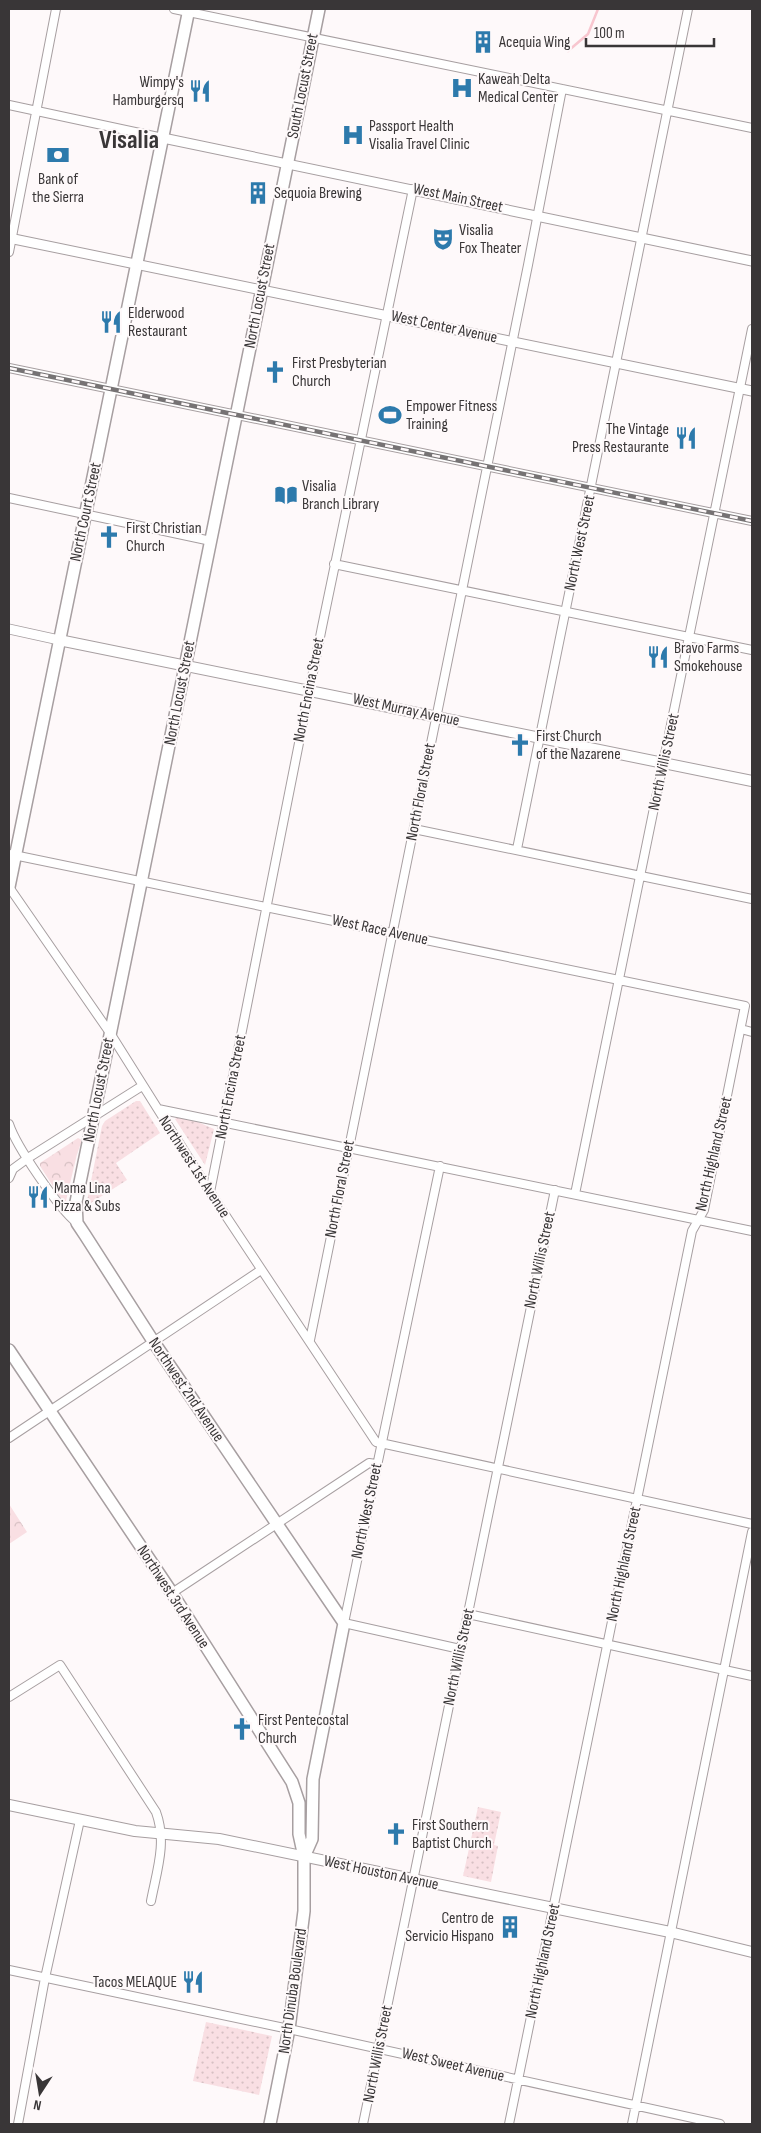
<svg xmlns="http://www.w3.org/2000/svg" width="761" height="2133" font-family="'Sofia Sans Condensed',sans-serif">
  <style>
    .grass { fill: url(#grass-dots) }
    .park { fill: url(#park-crowns) }
    .lines { fill: none; stroke-linecap: round; stroke-linejoin: round }
    .stream { stroke: #f8c6cf; stroke-width: 2.5 }
    .minor-casing { stroke: #a79fa1; stroke-width: 10 }
    .tertiary-casing { stroke: #a79fa1; stroke-width: 11 }
    .secondary-casing { stroke: #a79fa1; stroke-width: 12 }
    .primary-casing { stroke: #a79fa1; stroke-width: 14 }
    .minor { stroke: #fff; stroke-width: 8 }
    .tertiary { stroke: #fff; stroke-width: 9 }
    .secondary { stroke: #fff; stroke-width: 10 }
    .primary { stroke: #fff; stroke-width: 11 }
    .rail-casing { stroke: #767374; stroke-width: 4.5 }
    .rail { stroke: #fef9fa; stroke-width: 2.5; stroke-dasharray: 8; stroke-linecap: butt }
    .labels { text-anchor: middle; dominant-baseline: central; stroke-width: 4; stroke-linejoin: round; paint-order: stroke }
    .poi-label { font-size: 16px; fill: #393637; stroke: #fef9fa; text-anchor: start }
    .street-label { font-size: 16px; fill: #393637; stroke: #fef9fa }
    .town-label { font-size: 26px; font-weight: bold; fill: #393637; stroke: #fef9fa }
  </style>
  <defs>
    <pattern id="grass-dots" width="8" height="8" patternUnits="userSpaceOnUse" patternTransform="scale(1.25)"><rect width="8" height="8" fill="#f9dfe3"/><path d="M2 2h.1M6 6h.1" fill="none" stroke="#d6c0c3" stroke-width="1.8" stroke-linecap="round"/></pattern>
    <pattern id="park-crowns" width="20" height="18" patternUnits="userSpaceOnUse" patternTransform="scale(1.25)"><rect width="20" height="18" fill="#f9dfe3"/><path d="M2 6a3 3 0 1 1 6 0M12 15a3 3 0 1 1 6 0" fill="none" stroke="#d6c0c3"/></pattern>
  </defs>
  <rect width="100%" height="100%" fill="#fef9fa"/>
  <path class="grass" d="M136 1101H140L160 1133 116 1163 127 1180 86 1206 102 1126 105 1121Z
    M179 1116 191 1119 214 1129 205 1165 175 1119Z
    M478 1807 501 1812 494 1845 498 1846 491 1882 463 1876Z
    M206 2022 272 2036 259 2095 193 2081Z"/>
  <path class="park" d="M78 1138 82 1140 77 1154 65 1205 40 1166V1163Z
    M9 1504 27 1532 9 1544Z"/>
  <g class="lines">
    <path class="stream" d="M568 51 588 34 598 9"/>
    <defs>
      <path id="minor" d="M174 9 752 128
        M9 105 163 138
        M9 252 56 9
        M9 368 752 521
        M9 498 211 541
        M334 564 752 650
        M414 829 752 899
        M517 849 688 9
        M9 854 745 1006 704 1210 692 1231 509 2124
        M9 887 110 1033 210 1192 376 1442 752 1524
        M741 1029 752 1032
        M158 1109 752 1231
        M9 1124C16 1146 59 1209 77 1223
        M440 1166 344 1623 460 1649
        M9 1178 13 1169 28 1158 142 1086
        M210 1192 322 627 413 189
        M575 1194 752 329
        M310 1340 528 265 562 89
        M9 1438 261 1270
        M172 1593 369 1463 376 1464
        M468 1614 752 1676
        M9 1697 60 1665 156 1812C167 1842 157 1870 151 1901
        M9 1970 289 2029 720 2124
        M18 2124 45 1978 80 1820
        M363 2124 555 1190
        M632 2124 752 1532"/>
      <path id="tertiary" d="M163 138 752 261
        M9 238 752 391
        M9 629 59 640"/>
      <path id="secondary" d="M59 640 752 781
        M9 1805 135 1831 219 1839 670 1932 752 1952"/>
      <path id="primary" d="M9 887 189 9
        M9 1350 172 1593 292 1782 299 1803V1834L304 1857V1911L289 2029 270 2124
        M304 1857 312 1839 313 1779 344 1623 153 1341 85 1235 77 1223 76 1202 319 9"/>
    </defs>
    <use href="#minor" class="minor-casing"/>
    <use href="#tertiary" class="tertiary-casing"/>
    <use href="#secondary" class="secondary-casing"/>
    <use href="#primary" class="primary-casing"/>
    <use href="#minor" class="minor"/>
    <use href="#tertiary" class="tertiary"/>
    <use href="#secondary" class="secondary"/>
    <use href="#primary" class="primary"/>
    <defs>
      <path id="rail" d="M9 368 752 521"/>
    </defs>
    <use href="#rail" class="rail-casing"/>
    <use href="#rail" class="rail"/>
  </g>
  <defs>
    <symbol id="building-bare" viewBox="-9 -9 18 18"><path d="M-4-6H4V6H1V3H-1V6H-4ZM-2.5-4.3h1.7v1.8h-1.7ZM.8-4.3h1.7v1.8H.8ZM-2.5-1h1.7V.8h-1.7ZM.8-1h1.7V.8H.8Z" fill="#2d7aac" stroke="#fef9fa" stroke-width="2.5" paint-order="stroke"/></symbol>
    <symbol id="hospital-bare" viewBox="-9 -9 18 18"><path d="M-5-5h3v3.5h4V-5h3V5h-3V1.5h-4V5h-3Z" fill="#2d7aac" stroke="#fef9fa" stroke-width="2.5" paint-order="stroke"/></symbol>
    <symbol id="restaurant-bare" viewBox="-9 -9 18 18"><path d="M-5-6h1v4h1v-4h1v4h1v-4h1v5L-1.5 .5V6h-2V.5L-5-1ZM5-6V6H3V1.5H1.5Q1.5-4 5-6Z" fill="#2d7aac" stroke="#fef9fa" stroke-width="2.5" paint-order="stroke"/></symbol>
    <symbol id="bank-bare" viewBox="-9 -9 18 18"><path d="M-6-4H6V4H-6ZM0-2.3a2.3 2.3 0 1 0 0 4.6a2.3 2.3 0 1 0 0-4.6Z" fill="#2d7aac" stroke="#fef9fa" stroke-width="2.5" paint-order="stroke"/></symbol>
    <symbol id="theatre-bare" viewBox="-9 -9 18 18"><path d="M-5-5.5Q0-4 5-5.5V0Q5 5 0 6Q-5 5-5 0ZM-3.3-2.5H-1v1.5H-3.3ZM1-2.5H3.3v1.5H1ZM-2.8 1Q0 5.5 2.8 1Z" fill="#2d7aac" stroke="#fef9fa" stroke-width="2.5" paint-order="stroke"/></symbol>
    <symbol id="church-bare" viewBox="-9 -9 18 18"><path d="M-1.2-6h2.4v3.5h3.3v2.4h-3.3V6h-2.4V-.1h-3.3v-2.4h3.3Z" fill="#2d7aac" stroke="#fef9fa" stroke-width="2.5" paint-order="stroke"/></symbol>
    <symbol id="stadium-bare" viewBox="-9 -9 18 18"><path d="M0-5a6.5 5 0 1 0 0 10a6.5 5 0 1 0 0-10ZM-3.5-1.8h7v3.6h-7Z" fill="#2d7aac" stroke="#fef9fa" stroke-width="2.5" paint-order="stroke"/></symbol>
    <symbol id="library-bare" viewBox="-9 -9 18 18"><path d="M-6-4Q-3-5.5-.7-3.5V5Q-3 3-6 4ZM6-4Q3-5.5 .7-3.5V5Q3 3 6 4Z" fill="#2d7aac" stroke="#fef9fa" stroke-width="2.5" paint-order="stroke"/></symbol>
  </defs>
  <g fill-rule="evenodd">
    <use href="#building-bare" x="467" y="26" width="32" height="32"/>
    <use href="#hospital-bare" x="446" y="72" width="32" height="32"/>
    <use href="#restaurant-bare" x="184" y="75" width="32" height="32"/>
    <use href="#hospital-bare" x="337" y="119" width="32" height="32"/>
    <use href="#bank-bare" x="42" y="139" width="32" height="32"/>
    <use href="#building-bare" x="242" y="177" width="32" height="32"/>
    <use href="#theatre-bare" x="427" y="223" width="32" height="32"/>
    <use href="#restaurant-bare" x="95" y="306" width="32" height="32"/>
    <use href="#church-bare" x="259" y="356" width="32" height="32"/>
    <use href="#stadium-bare" x="374" y="399" width="32" height="32"/>
    <use href="#restaurant-bare" x="670" y="422" width="32" height="32"/>
    <use href="#library-bare" x="270" y="479" width="32" height="32"/>
    <use href="#church-bare" x="93" y="521" width="32" height="32"/>
    <use href="#restaurant-bare" x="642" y="641" width="32" height="32"/>
    <use href="#church-bare" x="504" y="729" width="32" height="32"/>
    <use href="#restaurant-bare" x="22" y="1181" width="32" height="32"/>
    <use href="#church-bare" x="226" y="1713" width="32" height="32"/>
    <use href="#church-bare" x="380" y="1818" width="32" height="32"/>
    <use href="#building-bare" x="494" y="1911" width="32" height="32"/>
    <use href="#restaurant-bare" x="177" y="1966" width="32" height="32"/>
  </g>
  <g class="labels">
    <g class="poi-label">
      <text x="499" y="42">Acequia Wing</text>
      <text x="478" y="79">Kaweah Delta<tspan x="478" dy="18">Medical Center</tspan></text>
      <text x="184" y="82" text-anchor="end">Wimpy's<tspan x="184" dy="18">Hamburgersq</tspan></text>
      <text x="369" y="126">Passport Health<tspan x="369" dy="18">Visalia Travel Clinic</tspan></text>
      <text x="58" y="179" text-anchor="middle">Bank of<tspan x="58" dy="18">the Sierra</tspan></text>
      <text x="274" y="193">Sequoia Brewing</text>
      <text x="459" y="230">Visalia<tspan x="459" dy="18">Fox Theater</tspan></text>
      <text x="128" y="313">Elderwood<tspan x="128" dy="18">Restaurant</tspan></text>
      <text x="292" y="363">First Presbyterian<tspan x="292" dy="18">Church</tspan></text>
      <text x="406" y="406">Empower Fitness<tspan x="406" dy="18">Training</tspan></text>
      <text x="669" y="429" text-anchor="end">The Vintage<tspan x="669" dy="18">Press Restaurante</tspan></text>
      <text x="302" y="486">Visalia<tspan x="302" dy="18">Branch Library</tspan></text>
      <text x="126" y="528">First Christian<tspan x="126" dy="18">Church</tspan></text>
      <text x="674" y="648">Bravo Farms<tspan x="674" dy="18">Smokehouse</tspan></text>
      <text x="536" y="736">First Church<tspan x="536" dy="18">of the Nazarene</tspan></text>
      <text x="54" y="1188">Mama Lina<tspan x="54" dy="18">Pizza &amp; Subs</tspan></text>
      <text x="258" y="1720">First Pentecostal<tspan x="258" dy="18">Church</tspan></text>
      <text x="412" y="1825">First Southern<tspan x="412" dy="18">Baptist Church</tspan></text>
      <text x="494" y="1918" text-anchor="end">Centro de<tspan x="494" dy="18">Servicio Hispano</tspan></text>
      <text x="177" y="1982" text-anchor="end">Tacos MELAQUE</text>
    </g>
    <g class="street-label">
      <text transform="translate(303 86) rotate(-79)">South Locust Street</text>
      <text transform="translate(458 198) rotate(12)">West Main Street</text>
      <text transform="translate(260 296) rotate(-79)">North Locust Street</text>
      <text transform="translate(444 327) rotate(12)">West Center Avenue</text>
      <text transform="translate(86 512) rotate(-78)">North Court Street</text>
      <text transform="translate(580 543) rotate(-78)">North West Street</text>
      <text transform="translate(309 690) rotate(-79)">North Encina Street</text>
      <text transform="translate(180 693) rotate(-79)">North Locust Street</text>
      <text transform="translate(406 710) rotate(12)">West Murray Avenue</text>
      <text transform="translate(664 762) rotate(-78)">North Willis Street</text>
      <text transform="translate(421 792) rotate(-79)">North Floral Street</text>
      <text transform="translate(380 930) rotate(12)">West Race Avenue</text>
      <text transform="translate(231 1087) rotate(-79)">North Encina Street</text>
      <text transform="translate(99 1090) rotate(-79)">North Locust Street</text>
      <text transform="translate(714 1154) rotate(-77)">North Highland Street</text>
      <text transform="translate(194 1167) rotate(57)">Northwest 1st Avenue</text>
      <text transform="translate(340 1189) rotate(-79)">North Floral Street</text>
      <text transform="translate(540 1260) rotate(-78)">North Willis Street</text>
      <text transform="translate(186 1390) rotate(56)">Northwest 2nd Avenue</text>
      <text transform="translate(367 1511) rotate(-78)">North West Street</text>
      <text transform="translate(624 1564) rotate(-78)">North Highland Street</text>
      <text transform="translate(173 1597) rotate(57)">Northwest 3rd Avenue</text>
      <text transform="translate(459 1657) rotate(-78)">North Willis Street</text>
      <text transform="translate(381 1873) rotate(12)">West Houston Avenue</text>
      <text transform="translate(543 1961) rotate(-78)">North Highland Street</text>
      <text transform="translate(293 1991) rotate(-82)">North Dinuba Boulevard</text>
      <text transform="translate(378 2054) rotate(-79)">North Willis Street</text>
      <text transform="translate(453 2065) rotate(13)">West Sweet Avenue</text>
    </g>
    <g class="town-label">
      <text x="129" y="140">Visalia</text>
    </g>
  </g>
  <rect width="761" height="2133" fill="none" stroke="#393637" stroke-width="20"/>
  <g transform="translate(40 2093) rotate(192)" stroke="#fef9fa" stroke-width="4" paint-order="stroke">
  <path d="M0-4L9 19L0 12L-9 19Z" fill="#393637"/>
  <text y="-8" font-size="14" font-weight="bold" text-anchor="middle" fill="#393637">N</text>
  </g>
  <path d="M586 38v8h128v-8" fill="none" stroke="#393637" stroke-width="2.5"/>
  <text x="594" y="38" font-size="15" fill="#393637" stroke="#fef9fa" stroke-width="4" paint-order="stroke">100 m</text>
</svg>
